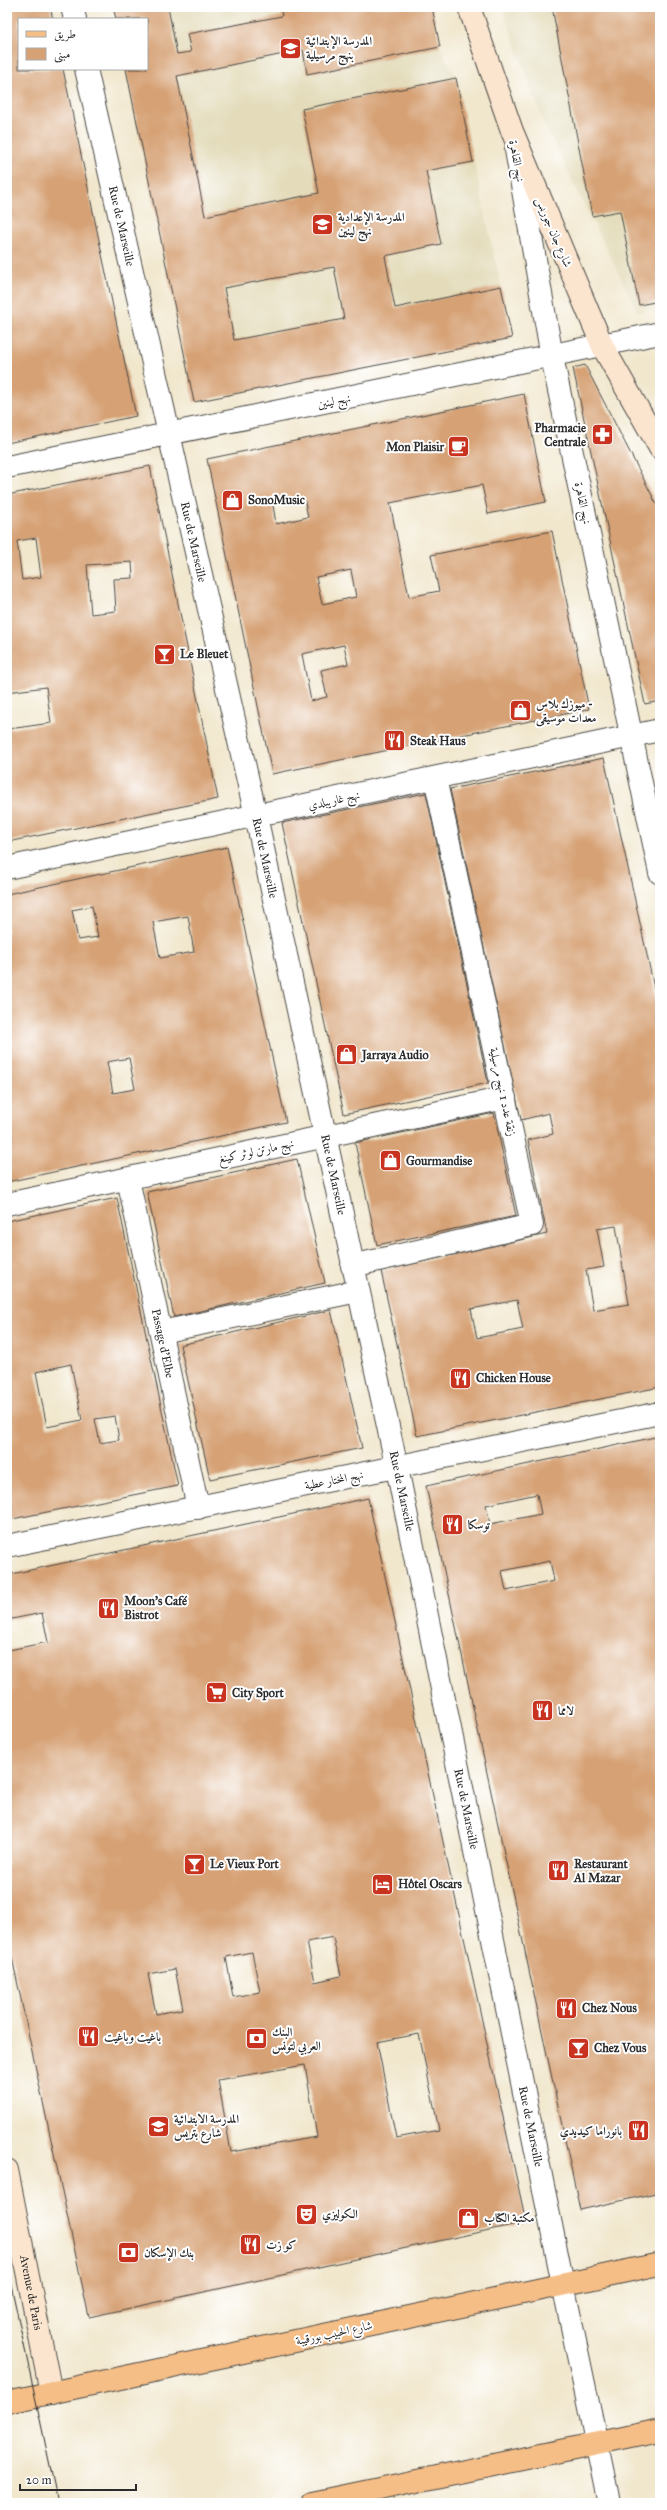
<svg xmlns="http://www.w3.org/2000/svg" width="667" height="2510" font-family="'IM FELL Great Primer',Amiri,serif">
  <style>
    .built { fill: #e3dbba }
    .building { fill: #d6a174; fill-rule: evenodd }
    .lines { fill: none; stroke-linecap: round; stroke-linejoin: round }
    .pedestrian-casing { stroke: #494743; stroke-width: 24 }
    .minor-casing { stroke: #494743; stroke-width: 24 }
    .secondary-casing { stroke: #494743; stroke-width: 24 }
    .primary-casing { stroke: #494743; stroke-width: 24 }
    .pedestrian { stroke: #fff; stroke-width: 22 }
    .minor { stroke: #fff; stroke-width: 22 }
    .secondary { stroke: #fbe5cf; stroke-width: 22 }
    .primary { stroke: #f6be87; stroke-width: 22 }
    .tram { stroke: #2b2b2b; stroke-width: 1 }
    .labels { text-anchor: middle; dominant-baseline: central; stroke-width: 4; stroke-linejoin: round; paint-order: stroke }
    .poi-label { font-size: 12px; font-weight: bold; fill: #2b2b2b; stroke: #fff; text-anchor: start }
    .street-label { font-size: 12px; fill: #2b2b2b; stroke: #fff }
  </style>
  <rect width="100%" height="100%" fill="#fff"/>
  <filter id="ink" filterUnits="userSpaceOnUse"><feTurbulence type="fractalNoise" baseFrequency=".025" numOctaves="2"/><feDisplacementMap in="SourceGraphic" scale="8" xChannelSelector="R" yChannelSelector="G"/><feConvolveMatrix kernelMatrix="1 2 1 2 8 2 1 2 1" color-interpolation-filters="sRGB"/></filter>
  <filter id="wash" filterUnits="userSpaceOnUse"><feTurbulence type="fractalNoise" baseFrequency=".012" numOctaves="4" result="noise"/><feDisplacementMap in="SourceGraphic" scale="16" xChannelSelector="R" yChannelSelector="G"/><feGaussianBlur stdDeviation="0.9" result="paint"/><feColorMatrix in="noise" values="0 0 0 0 0 0 0 0 0 0 0 0 0 0 0 0 0 1.4 0 .05"/><feComposite in="paint" operator="in"/></filter>
  <g filter="url(#wash)">
    <rect width="100%" height="100%" fill="#f1e7cd"/>
    <path class="built" d="M113 7H432L440 47 456 78 512 338 194 402 126 69H147V19H116Z
      M502 7H660V307L638 312 544 124Z"/>
    <g id="blocks">
      <path class="building" d="M7 7H50L53 19H19V69H63L136 416 7 443Z
        M113 7H168L177 54 191 52 187 34 282 16 280 7H432L440 47 307 74 303 50 177 76 205 216 319 193 302 109 456 78 473 162 426 171 441 244 385 256 395 308 501 286 512 338 194 402 126 69H147V19H116ZM334 267 344 319 234 340 224 288Z
        M552 7H660V301L639 305 620 211 592 216Z
        M585 365 660 511V701L645 704 573 368Z
        M524 394 546 502 488 514 482 485 390 503 409 597 439 591 431 555 552 531 589 709 272 774 207 459ZM304 498 308 517 276 524 273 505ZM351 570 356 597 322 604 316 577ZM344 645 348 664 321 670 327 697 311 701 302 654Z
        M150 466 218 799 7 842V719L9 729 51 723 46 687 7 692V495ZM36 538 41 577 22 580 17 541ZM132 562 133 578 114 579 116 611 91 614 87 565Z
        M604 758 660 1015V1387L417 1436 381 1271 547 1234 528 1140 553 1134 549 1113 521 1120 450 789ZM616 1226 629 1304 593 1310 586 1270 604 1267 597 1229ZM517 1300 523 1329 477 1338 471 1309Z
        M426 793 488 1083 344 1114 282 823Z
        M227 847 286 1122 7 1182V894ZM92 906 98 937 78 940 72 910ZM188 916 194 952 160 958 153 922ZM129 1058 135 1089 113 1093 107 1062Z
        M494 1113 516 1216 377 1245 355 1143Z
        M297 1159 325 1283 174 1317 147 1192Z
        M117 1198 178 1486 7 1520V1221ZM71 1364 82 1420 47 1427 36 1372ZM115 1416 119 1440 100 1443 95 1419Z
        M331 1310 362 1448 210 1479 180 1345Z
        M660 1436V2192L580 2210 426 1486ZM537 1494 541 1514 490 1524 486 1505ZM550 1561 554 1581 506 1591 502 1571Z
        M368 1498 526 2222 89 2317 7 1934V1644L9 1650 48 1642 42 1613 7 1620V1575ZM333 1937 341 1976 315 1982 307 1942ZM252 1952 260 1992 233 1997 226 1957ZM175 1969 183 2009 156 2014 148 1974ZM419 2034 439 2130 396 2138 377 2042ZM305 2065 317 2137 231 2152 218 2080Z"/>
    </g>
  </g>
  <g filter="url(#ink)">
    <use href="#blocks" fill-opacity="0" stroke="#494743" stroke-width="1"/>
    <g class="lines">
      <defs>
        <g id="pedestrian">
          <path id="s1" d="M128 1179 198 1508"/>
          <path d="M161 1332 358 1291"/>
          <path id="s2" d="M397 1468 563 2284"/>
        </g>
        <g id="minor">
          <path d="M72 7 75 19"/>
          <path id="s3" d="M86 69 256 816 397 1468"/>
          <path d="M516 150 552 357 660 873"/>
          <path d="M7 467 660 333"/>
          <path d="M7 868 660 730"/>
          <path d="M7 1204 505 1098"/>
          <path d="M352 1266 532 1225 435 778"/>
          <path d="M7 1546 660 1413"/>
          <path d="M563 2284 609 2503"/>
        </g>
        <g id="secondary">
          <path d="M469 7 512 131 603 347 660 448"/>
          <path id="s4" d="M7 2170 51 2393"/>
        </g>
        <path id="primary" d="M7 2402 660 2264
          M312 2503 660 2430"/>
      </defs>
      <use href="#pedestrian" class="pedestrian-casing"/>
      <use href="#minor" class="minor-casing"/>
      <use href="#secondary" class="secondary-casing"/>
      <use href="#primary" class="primary-casing"/>
      <use href="#pedestrian" class="pedestrian"/>
      <use href="#minor" class="minor"/>
      <use href="#secondary" class="secondary"/>
      <use href="#primary" class="primary"/>
      <path class="tram" d="M7 2266 58 2503"/>
    </g>
  </g>
  <defs>
    <symbol id="school-square" viewBox="-11 -11 22 22"><rect x="-9" y="-9" width="18" height="18" rx="4" fill="#c8321e" stroke="#fff"/><path d="M0-5L7-2L0 1L-7-2ZM-4 1L0 2.5L4 1V4Q0 6-4 4Z" fill="#fff"/></symbol>
    <symbol id="university-square" viewBox="-11 -11 22 22"><rect x="-9" y="-9" width="18" height="18" rx="4" fill="#c8321e" stroke="#fff"/><path d="M0-5L7-2L0 1L-7-2ZM-4 1L0 2.5L4 1V4Q0 6-4 4Z" fill="#fff"/></symbol>
    <symbol id="pharmacy-square" viewBox="-11 -11 22 22"><rect x="-9" y="-9" width="18" height="18" rx="4" fill="#c8321e" stroke="#fff"/><path d="M-2-6h4v4h4v4h-4v4h-4v-4h-4v-4h4Z" fill="#fff"/></symbol>
    <symbol id="cafe-square" viewBox="-11 -11 22 22"><rect x="-9" y="-9" width="18" height="18" rx="4" fill="#c8321e" stroke="#fff"/><path d="M-5.5-4.5H6V0H3Q3 3.5 0 3.5H-2.5Q-5.5 3.5-5.5 0ZM3-3.2v2h1.7v-2ZM-6 4.5H4V6H-6Z" fill="#fff"/></symbol>
    <symbol id="shop-square" viewBox="-11 -11 22 22"><rect x="-9" y="-9" width="18" height="18" rx="4" fill="#c8321e" stroke="#fff"/><path d="M-5-2.5h2.3a2.7 3.5 0 0 1 5.4 0H5L5.5 6h-11ZM-1.5-2.5h3a1.5 2.3 0 0 0-3 0Z" fill="#fff"/></symbol>
    <symbol id="bar-square" viewBox="-11 -11 22 22"><rect x="-9" y="-9" width="18" height="18" rx="4" fill="#c8321e" stroke="#fff"/><path d="M-6-5H6L.8 .8V4.5H3.5V6h-7V4.5H-.8V.8Z" fill="#fff"/></symbol>
    <symbol id="restaurant-square" viewBox="-11 -11 22 22"><rect x="-9" y="-9" width="18" height="18" rx="4" fill="#c8321e" stroke="#fff"/><path d="M-5-6h1v4h1v-4h1v4h1v-4h1v5L-1.5 .5V6h-2V.5L-5-1ZM5-6V6H3V1.5H1.5Q1.5-4 5-6Z" fill="#fff"/></symbol>
    <symbol id="supermarket-square" viewBox="-11 -11 22 22"><rect x="-9" y="-9" width="18" height="18" rx="4" fill="#c8321e" stroke="#fff"/><path d="M-6-5.5h2.5l.6 2H6L4.5 2H-2.5L-4.4-4H-6ZM-1.5 3.2a1.3 1.3 0 1 0 .1 0ZM3 3.2a1.3 1.3 0 1 0 .1 0Z" fill="#fff"/></symbol>
    <symbol id="hotel-square" viewBox="-11 -11 22 22"><rect x="-9" y="-9" width="18" height="18" rx="4" fill="#c8321e" stroke="#fff"/><path d="M-6-4.5h1.5V1H6V5H4.5V3h-9V5H-6ZM-4 0a1.8 1.8 0 1 1 3.6 0ZM.5 0V-2.5h3Q6-2.5 6 0Z" fill="#fff"/></symbol>
    <symbol id="bank-square" viewBox="-11 -11 22 22"><rect x="-9" y="-9" width="18" height="18" rx="4" fill="#c8321e" stroke="#fff"/><path d="M-6-4H6V4H-6ZM0-2.3a2.3 2.3 0 1 0 0 4.6a2.3 2.3 0 1 0 0-4.6Z" fill="#fff"/></symbol>
    <symbol id="theatre-square" viewBox="-11 -11 22 22"><rect x="-9" y="-9" width="18" height="18" rx="4" fill="#c8321e" stroke="#fff"/><path d="M-5-5.5Q0-4 5-5.5V0Q5 5 0 6Q-5 5-5 0ZM-3.3-2.5H-1v1.5H-3.3ZM1-2.5H3.3v1.5H1ZM-2.8 1Q0 5.5 2.8 1Z" fill="#fff"/></symbol>
  </defs>
  <g fill-rule="evenodd">
    <use href="#school-square" x="278" y="36" width="25" height="25"/>
    <use href="#university-square" x="310" y="212" width="25" height="25"/>
    <use href="#pharmacy-square" x="590" y="422" width="25" height="25"/>
    <use href="#cafe-square" x="446" y="434" width="25" height="25"/>
    <use href="#shop-square" x="220" y="488" width="25" height="25"/>
    <use href="#bar-square" x="152" y="642" width="25" height="25"/>
    <use href="#shop-square" x="508" y="698" width="25" height="25"/>
    <use href="#restaurant-square" x="382" y="728" width="25" height="25"/>
    <use href="#shop-square" x="334" y="1042" width="25" height="25"/>
    <use href="#shop-square" x="378" y="1148" width="25" height="25"/>
    <use href="#restaurant-square" x="448" y="1366" width="25" height="25"/>
    <use href="#restaurant-square" x="440" y="1512" width="25" height="25"/>
    <use href="#restaurant-square" x="96" y="1596" width="25" height="25"/>
    <use href="#supermarket-square" x="204" y="1680" width="25" height="25"/>
    <use href="#restaurant-square" x="530" y="1698" width="25" height="25"/>
    <use href="#bar-square" x="182" y="1852" width="25" height="25"/>
    <use href="#restaurant-square" x="546" y="1858" width="25" height="25"/>
    <use href="#hotel-square" x="370" y="1872" width="25" height="25"/>
    <use href="#restaurant-square" x="554" y="1996" width="25" height="25"/>
    <use href="#restaurant-square" x="76" y="2024" width="25" height="25"/>
    <use href="#bank-square" x="244" y="2026" width="25" height="25"/>
    <use href="#bar-square" x="566" y="2036" width="25" height="25"/>
    <use href="#school-square" x="146" y="2114" width="25" height="25"/>
    <use href="#restaurant-square" x="626" y="2118" width="25" height="25"/>
    <use href="#theatre-square" x="294" y="2202" width="25" height="25"/>
    <use href="#shop-square" x="456" y="2206" width="25" height="25"/>
    <use href="#restaurant-square" x="238" y="2232" width="25" height="25"/>
    <use href="#bank-square" x="116" y="2240" width="25" height="25"/>
  </g>
  <g class="labels">
    <g class="poi-label">
      <text x="306" y="41">المدرسة الإبتدائية<tspan x="306" dy="14">بنهج مرسيلية</tspan></text>
      <text x="338" y="217">المدرسة الإعدادية<tspan x="338" dy="14">نهج لينين</tspan></text>
      <text x="586" y="428" text-anchor="end">Pharmacie<tspan x="586" dy="14">Centrale</tspan></text>
      <text x="444" y="447" text-anchor="end">Mon Plaisir</text>
      <text x="248" y="500">SonoMusic</text>
      <text x="180" y="654">Le Bleuet</text>
      <text x="536" y="704">ميوزك بلاس -<tspan x="536" dy="14">معدات موسيقى</tspan></text>
      <text x="410" y="741">Steak Haus</text>
      <text x="362" y="1055">Jarraya Audio</text>
      <text x="406" y="1161">Gourmandise</text>
      <text x="476" y="1378">Chicken House</text>
      <text x="468" y="1525">توسكا</text>
      <text x="124" y="1601">Moon's Café<tspan x="124" dy="14">Bistrot</tspan></text>
      <text x="232" y="1693">City Sport</text>
      <text x="558" y="1711">لامما</text>
      <text x="210" y="1864">Le Vieux Port</text>
      <text x="574" y="1864">Restaurant<tspan x="574" dy="14">Al Mazar</tspan></text>
      <text x="398" y="1884">Hôtel Oscars</text>
      <text x="582" y="2008">Chez Nous</text>
      <text x="272" y="2032">البنك<tspan x="272" dy="14">العربي لتونس</tspan></text>
      <text x="104" y="2037">باغيت وباغيت</text>
      <text x="594" y="2048">Chez Vous</text>
      <text x="174" y="2119">المدرسة الابتدائية<tspan x="174" dy="14">شارع بتريس</tspan></text>
      <text x="622" y="2131" text-anchor="end">بانوراما كيديدي</text>
      <text x="322" y="2214">الكوليزي</text>
      <text x="484" y="2218">مكتبة الكتاب</text>
      <text x="266" y="2245">كو زت</text>
      <text x="144" y="2253">بنك الإسكان</text>
    </g>
    <g class="street-label">
      <text transform="translate(517 161) rotate(80)">نهج القاهرة</text>
      <text stroke="none"><textPath href="#s3" startOffset="161">Rue de Marseille</textPath></text>
      <text transform="translate(554 232) rotate(67)">شارع جان جوريس</text>
      <text transform="translate(334 401) rotate(-11)">نهج لينين</text>
      <text transform="translate(583 503) rotate(78)">نهج القاهرة</text>
      <text stroke="none"><textPath href="#s3" startOffset="485">Rue de Marseille</textPath></text>
      <text transform="translate(334 800) rotate(-12)">نهج غاريبلدي</text>
      <text stroke="none"><textPath href="#s3" startOffset="809">Rue de Marseille</textPath></text>
      <text transform="translate(503 1092) rotate(78)">زنقة عدد 1 نهج مرسيلية</text>
      <text transform="translate(256 1151) rotate(-12)">نهج مارتن لوثر كينغ</text>
      <text stroke="none"><textPath href="#s3" startOffset="1133">Rue de Marseille</textPath></text>
      <text stroke="none"><textPath href="#s1" startOffset="168">Passage d'Elbe</textPath></text>
      <text transform="translate(334 1480) rotate(-11)">نهج المختار عطية</text>
      <text transform="translate(402 1491) rotate(78)">Rue de Marseille</text>
      <text stroke="none"><textPath href="#s2" startOffset="348">Rue de Marseille</textPath></text>
      <text stroke="none"><textPath href="#s2" startOffset="672">Rue de Marseille</textPath></text>
      <text stroke="none"><textPath href="#s4" startOffset="125">Avenue de Paris</textPath></text>
      <text transform="translate(334 2333) rotate(-12)">شارع الحبيب بورقيبة</text>
    </g>
  </g>
  <rect width="667" height="2510" fill="none" stroke="#fff" stroke-width="24"/>
  <rect x="18" y="18" width="130" height="52" fill="#ffffff" stroke="#aaaaaa"/>
  <rect x="26" y="31" width="20" height="6" fill="#f6be87" stroke="#aaaaaa"/>
  <text x="54" y="38" font-size="12" fill="#2b2b2b">طريق</text>
  <rect x="26" y="48" width="20" height="12" fill="#d6a174" stroke="#aaaaaa"/>
  <text x="54" y="58" font-size="12" fill="#2b2b2b">مبنى</text>
  <path d="M20 2484v6h116v-6" fill="none" stroke="#2b2b2b" stroke-width="2"/>
  <text x="26" y="2484" font-size="12" fill="#2b2b2b" stroke="#ffffff" stroke-width="3" paint-order="stroke">20 m</text>
</svg>
